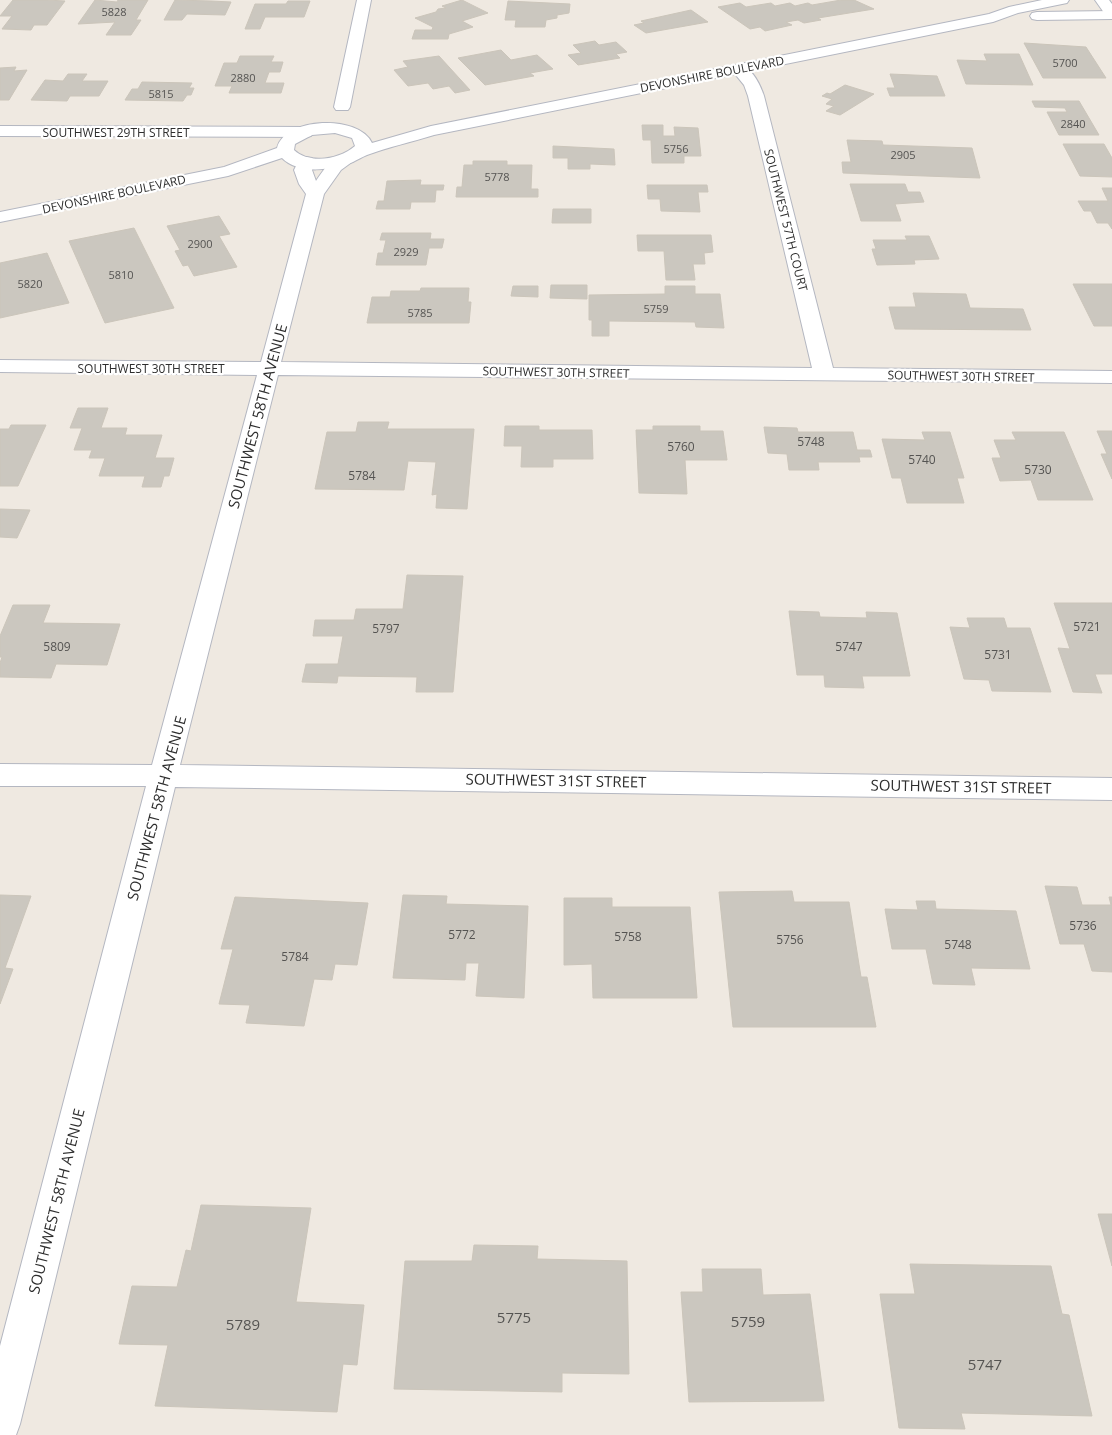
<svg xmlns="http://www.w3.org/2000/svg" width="1112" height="1435" font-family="'Open Sans',sans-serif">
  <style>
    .building { fill: #cbc7bf; stroke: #cbc5ba }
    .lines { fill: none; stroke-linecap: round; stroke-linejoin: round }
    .minor-casing { stroke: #b4b7c1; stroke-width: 2 }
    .tertiary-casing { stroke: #b4b7c1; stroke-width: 2 }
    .secondary-casing { stroke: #b4b7c1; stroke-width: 2 }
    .minor { fill: #fff; fill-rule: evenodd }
    .tertiary { fill: #fff; fill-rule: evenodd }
    .secondary { fill: #fff; fill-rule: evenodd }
    .labels { text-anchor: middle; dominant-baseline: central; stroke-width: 4.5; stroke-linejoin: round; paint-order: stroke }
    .far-number-label { font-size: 11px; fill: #555452 }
    .far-street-label { font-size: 12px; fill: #2e2e2e; stroke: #fff }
    .number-label { font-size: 12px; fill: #555452 }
    .street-label { font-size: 15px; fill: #2e2e2e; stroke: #fff }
    .near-number-label { font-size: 15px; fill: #555452 }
  </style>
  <rect width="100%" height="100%" fill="#efe9e1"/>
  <path class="building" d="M13 0H47L65 1 47 25H34L31 30 2 29 12 16H0Z
    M95 0 117 2 118 0H148L136 20H141L131 35H106L115 22 78 24Z
    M175 0 211 1 231 2 225 15 187 14 182 20H164Z
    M462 0 488 13 462 21 473 27 449 34 448 39H412L415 30H432L433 27 415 18 436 12 438 9 446 8 442 6Z
    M841 0H854L874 9 818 18 821 20 804 23 798 20 786 22 792 25 765 31 760 27 750 29 718 7 740 3 746 7 771 3 775 6 790 3 795 6 808 3 812 5Z
    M288 1H310L304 17H265L260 29H245L255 4H286Z
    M508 1 570 4 569 13 557 15V18L546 20 545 27H515L516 20H505Z
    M691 10 708 22 646 33 634 25 644 23 641 21Z
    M595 41 599 45 616 42 627 52 616 54 620 58 578 65 568 55 581 53 573 45Z
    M1024 43 1086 47 1106 78H1043Z
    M501 50 511 60 537 55 553 69 530 73 534 76 485 85 458 58Z
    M984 54H1019L1033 85 966 84 957 60 987 61Z
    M240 56H274L271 62H283L280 72H269L265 83H284L281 93H229L232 86H215L224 63H237Z
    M439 56 470 90 455 93 449 86 433 89 428 83 408 86 394 70 408 67 403 61Z
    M16 67 14 71 27 70 9 100H0V68Z
    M68 74H87L82 81H108L99 96H70L67 101 31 100 45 80 63 81Z
    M890 74 937 76 945 96H890L887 88H895Z
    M142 82 192 83 189 88H194L191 95H187L183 101 125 100 132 89H138Z
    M845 85 874 94 840 115 826 111 834 106 826 104 832 99 822 96 827 93 830 94Z
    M1032 101H1079L1099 135H1059L1047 112H1067L1065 108 1035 107Z
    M642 125H663V136H675L674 127 698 128 701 156H684V163H652L651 140H643Z
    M847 140 882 141 883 145 972 148 980 178 843 173 842 162H851Z
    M1063 144H1104L1112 158V177L1080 176Z
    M553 146 614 149 615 165 590 164V169H568V158H553Z
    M473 161H507V165H532L531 189H538V197H456L457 187H462L464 165H473Z
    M421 180 420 185H444L443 190H436L435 202H411L410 209H376L378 201H384L387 181Z
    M850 184H905L908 192H920L924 202 895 204 901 221H861Z
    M647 185H707L708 192H698L700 212 661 211 660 199H648Z
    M1102 188H1112V229L1108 223H1097L1091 211H1084L1078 201H1108Z
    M553 209H591V223H552Z
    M219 216 230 234 219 236 237 267 194 276 188 265 183 266 175 251 180 250 167 226Z
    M134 228 174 308 105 323 69 241Z
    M382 233H431L430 239H444L442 248H429L426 265H376L378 253H383L386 240H380Z
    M637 235H711L713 252 704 253 705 264H693L695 280H666L664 251H638Z
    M905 236H929L939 259 914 260 915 264 877 265 872 249H876L873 240H907Z
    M47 253 69 303 0 318V263Z
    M1073 284H1112V326H1094Z
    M551 285H587V299L550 298Z
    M513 286H538V297L511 296Z
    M665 286H695V294H720L724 328 696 327 695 322 609 321V336H592V320H589V295L665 294Z
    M421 288H469L468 302H471L469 323H367L372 297H390L391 291H420Z
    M913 293 966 294 970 308 1023 309 1031 330 895 329 889 307H916Z
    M78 408H108L101 428H127L125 435H162L155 458H174L169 476H164L161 487H142L145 476H99L105 458H89L92 450H74L82 428H70Z
    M358 422H389L387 429H474L467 509 436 508 437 494 432 495 436 462 408 461 404 490 315 489 327 432H356Z
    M11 425H46L18 486H0V429H9Z
    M505 426H539V430H592L593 459H553V467H521L522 446H504Z
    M653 426H700V431H723L727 460H685L687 494 639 493 636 430H653Z
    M764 427 797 428 798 432H853L857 450H870L872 457H859L860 462H818L819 470H789L787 454 768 453Z
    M1097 431H1112V479L1101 454H1107Z
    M922 432H950L964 478H957L964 503H907L901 478H892L882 439 925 440Z
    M1012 432H1064L1093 500H1038L1031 480 1000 481 992 458H1001L994 440H1016Z
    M0 509 30 510 17 538 0 537Z
    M407 575 463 576 453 692H416L417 677 338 676 337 683 302 682 306 664H338L343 636H313L315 620H354L356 609H403Z
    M1054 603H1112V674H1095L1102 693 1073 692 1058 648 1070 649Z
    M13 605H50L43 623 120 624 107 665 56 664 51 678 0 677V663L2 657H0V636Z
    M789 611 819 612 820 617 867 618 866 612 897 613 910 676H862L864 688 825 687 824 675H797Z
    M967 618H1004L1007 628H1030L1051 692 992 691 989 680 964 679 950 627 970 628Z
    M1045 886 1077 887 1082 905H1111L1109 897H1112V972L1092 971 1084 944H1060Z
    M792 891 794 902H849L861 977H867L876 1027H733L719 892Z
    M0 895 31 896 5 968 13 969 0 1004Z
    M403 895 447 896 446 904 528 906 524 998 476 996 479 963H466L465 980 393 978Z
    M235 897 368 903 357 965 335 964 332 980 314 979 304 1026 246 1023 250 1005 219 1004 233 949H221Z
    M564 898H612V907H690L697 998H593L592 964 564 965Z
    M916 901H935L936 909 1016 911 1030 969 971 968 975 985 933 984 926 949H892L885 909 918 910Z
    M201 1205 311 1208 296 1302 364 1305 357 1365 343 1364 337 1412 155 1406 168 1345 119 1344 132 1286 177 1287 186 1250 191 1251Z
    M1098 1214H1112V1266Z
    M474 1245 538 1246 537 1259 627 1261 629 1374 562 1373V1392L394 1389 405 1261H472Z
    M910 1264 1051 1266 1062 1314 1069 1315 1092 1416 961 1413 965 1429 899 1428 880 1294H915Z
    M702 1269H761L763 1295 810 1294 824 1401 689 1402 681 1292H703Z"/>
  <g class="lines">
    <defs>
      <path id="minor" d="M357 0H371L350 107 348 110H336L334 107Z
        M739 64C752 68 760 84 764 96L833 368 1112 371V383L278 375 180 765 1112 778V800L175 787 20 1424 16 1435H0V1346L146 786H0V764L152 765 257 375 0 372V360L261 362 306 194 299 184 294 170 300 158 306 157 312 158 315 162 312 170 316 181C325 168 335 151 353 155L356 159 341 170 324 194 281 362 812 368 748 96 744 85 731 69 734 66Z
        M0 126 305 127 311 128 313 132 311 136 305 137 0 136Z"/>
      <path id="tertiary" d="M1042 0H1069L1067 3 1018 13 993 22 434 135C412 142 388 147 367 155 362 157 357 160 353 162 332 170 299 175 282 158L228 176 0 222V212L224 167 277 148C284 117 359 114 372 143L431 126 989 14 1009 7ZM335 133 352 138 355 146C340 159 310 165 294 150L295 144 312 135Z
        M1112 11V19L1037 20 1032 19 1030 16 1032 13 1037 12Z"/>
      <path id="secondary" d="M1095 0H1109L1112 4V18L1107 17Z"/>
    </defs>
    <use href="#minor" class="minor-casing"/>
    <use href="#tertiary" class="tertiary-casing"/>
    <use href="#secondary" class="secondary-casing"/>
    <use href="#minor" class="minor"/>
    <use href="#tertiary" class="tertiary"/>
    <use href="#secondary" class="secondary"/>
  </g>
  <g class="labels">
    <g class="far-number-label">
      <text x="114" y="11">5828</text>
      <text x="1065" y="62">5700</text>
      <text x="243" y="77">2880</text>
      <text x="161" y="93">5815</text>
      <text x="1073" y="123">2840</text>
      <text x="676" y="148">5756</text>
      <text x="903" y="154">2905</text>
      <text x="497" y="176">5778</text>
      <text x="200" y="243">2900</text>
      <text x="406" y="251">2929</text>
      <text x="121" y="274">5810</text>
      <text x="30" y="283">5820</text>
      <text x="656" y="308">5759</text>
      <text x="420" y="312">5785</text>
    </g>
    <g class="far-street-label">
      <text transform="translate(712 74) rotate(-11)">DEVONSHIRE BOULEVARD</text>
      <text x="116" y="132">SOUTHWEST 29TH STREET</text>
      <text transform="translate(114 194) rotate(-12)">DEVONSHIRE BOULEVARD</text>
      <text transform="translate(786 220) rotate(76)">SOUTHWEST 57TH COURT</text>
      <text x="151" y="368">SOUTHWEST 30TH STREET</text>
      <text transform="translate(556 372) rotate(1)">SOUTHWEST 30TH STREET</text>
      <text transform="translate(961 376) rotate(1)">SOUTHWEST 30TH STREET</text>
    </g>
    <g class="number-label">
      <text x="811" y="441">5748</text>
      <text x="681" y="446">5760</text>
      <text x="922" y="459">5740</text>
      <text x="1038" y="469">5730</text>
      <text x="362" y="475">5784</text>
      <text x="1087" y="626">5721</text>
      <text x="386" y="628">5797</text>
      <text x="57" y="646">5809</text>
      <text x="849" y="646">5747</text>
      <text x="998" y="654">5731</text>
      <text x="1083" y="925">5736</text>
      <text x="462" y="934">5772</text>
      <text x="628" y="936">5758</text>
      <text x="790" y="939">5756</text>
      <text x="958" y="944">5748</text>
      <text x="295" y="956">5784</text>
    </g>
    <g class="street-label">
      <text transform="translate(257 416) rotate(-75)">SOUTHWEST 58TH AVENUE</text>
      <text transform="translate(556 780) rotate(1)">SOUTHWEST 31ST STREET</text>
      <text transform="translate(961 786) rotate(1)">SOUTHWEST 31ST STREET</text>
      <text transform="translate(156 808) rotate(-75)">SOUTHWEST 58TH AVENUE</text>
      <text transform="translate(56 1201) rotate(-76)">SOUTHWEST 58TH AVENUE</text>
    </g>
    <g class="near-number-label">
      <text x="514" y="1317">5775</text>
      <text x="748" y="1321">5759</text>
      <text x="243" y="1324">5789</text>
      <text x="985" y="1364">5747</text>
    </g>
  </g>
</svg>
